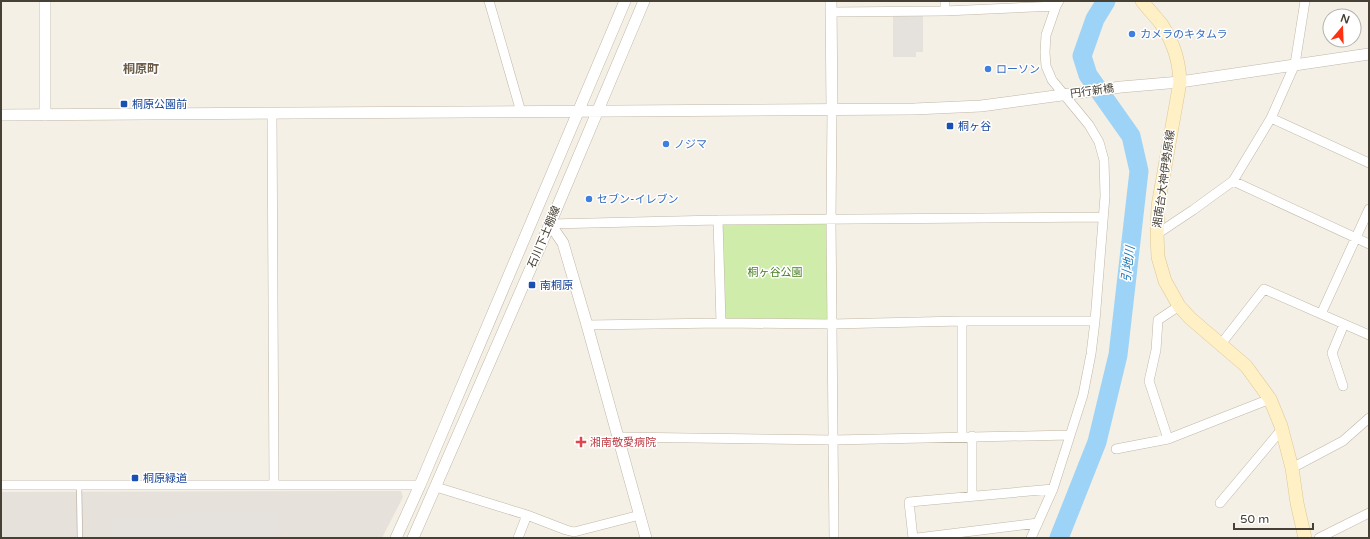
<svg xmlns="http://www.w3.org/2000/svg" width="1370" height="539" font-family="'Varela Round','Noto Sans JP',sans-serif">
  <style>
    .industrial { fill: #e6e1da }
    .green { fill: #d0ecaa }
    .parking { fill: #e5e2de }
    .lines { fill: none; stroke-linecap: round; stroke-linejoin: round }
    .river { stroke: #9cd3f7; stroke-width: 19 }
    .service-casing { stroke: #c1b7a7; stroke-width: 6 }
    .minor-casing { stroke: #c1b7a7; stroke-width: 10 }
    .tertiary-casing { stroke: #c1b7a7; stroke-width: 12 }
    .secondary-casing { stroke: #dcc793; stroke-width: 14 }
    .service { stroke: #fff; stroke-width: 4.5 }
    .minor { stroke: #fff; stroke-width: 9 }
    .tertiary { stroke: #fff; stroke-width: 11 }
    .secondary { stroke: #fff0c5; stroke-width: 13 }
    .shop-dot { fill: #3f7fe0; stroke: #fff; stroke-width: 1.5 }
    .transit-dot { fill: #1a4fb4; stroke: #fff; stroke-width: 1.5 }
    .health-dot { fill: #e0444e; stroke: #fff; stroke-width: 1.5 }
    .labels { text-anchor: middle; dominant-baseline: central; stroke-width: 3; stroke-linejoin: round; paint-order: stroke }
    .shop-label { font-size: 11px; fill: #366cbe; stroke: #fff; text-anchor: start }
    .street-label { font-size: 11px; fill: #474034; stroke: #fff }
    .transit-label { font-size: 11px; fill: #164399; stroke: #fff; text-anchor: start }
    .park-label { font-size: 11px; fill: #477e22; stroke: #fff }
    .health-label { font-size: 11px; fill: #be3a42; stroke: #fff; text-anchor: start }
    .neighbourhood-label { font-size: 12px; font-weight: bold; fill: #6b5d4a; stroke: #fff }
    .water-label { font-size: 12px; font-style: italic; fill: #237ab4; stroke: #fff }
  </style>
  <rect width="100%" height="100%" fill="#f4f0e5"/>
  <path class="industrial" d="M401 491 403 497 382 538H1V492Z"/>
  <path class="green" d="M718 220H831L832 324 721 323Z"/>
  <path class="parking" d="M893 15H923V52H916V57H893Z
    M276 512V538H112V516Z"/>
  <g class="lines">
    <path class="river" d="M1059 538 1097 442 1118 355 1139 171 1131 136 1088 75 1082 56 1095 19 1106 1"/>
    <defs>
      <path id="service" d="M79 485 80 538"/>
      <path id="minor" d="M489 1 521 112
        M945 1V11
        M831 12 945 11 1056 6
        M832 110 831 220 834 538
        M272 114 274 485
        M1271 118 1369 163
        M1233 181 1369 244
        M718 220 721 323
        M550 224 718 220 1103 217
        M1157 234 1193 210 1233 181 1271 118 1295 64 1305 1
        M1321 314 1369 335
        M962 321V437
        M587 325 721 323 832 324 962 321H1095
        M1221 344 1264 289 1321 314 1369 209
        M1343 386 1332 353 1344 324
        M972 436V496
        M618 437 833 440 1070 435
        M1168 439 1149 381 1156 350 1158 320 1179 306
        M1116 449 1168 439 1270 399
        M1292 468 1343 441 1369 418
        M1 485H420
        M436 487 527 515 566 530 574 532 640 515
        M1220 503 1282 429
        M518 538 527 515
        M913 538 909 502 1053 489
        M917 538 1038 523
        M1031 538 1053 489 1083 395 1091 354 1095 321 1105 196 1104 160 1099 142 1089 125 1052 80 1046 66 1045 52 1046 35 1056 6 1059 1
        M1319 538 1369 513"/>
      <path id="tertiary" d="M45 1V115
        M831 1 832 110
        M1 115 914 109 981 106 1121 87 1180 82 1369 54
        M550 224 563 243 587 325 646 538
        M396 538 420 485 625 1
        M413 538 550 224 644 1"/>
      <path id="secondary" d="M1142 1C1148 9 1156 17 1162 25 1174 44 1179 60 1180 82L1158 206 1157 234 1158 257 1165 281 1179 306 1190 318 1246 366 1270 399 1281 426 1292 468 1297 503 1305 538"/>
    </defs>
    <use href="#service" class="service-casing"/>
    <use href="#minor" class="minor-casing"/>
    <use href="#tertiary" class="tertiary-casing"/>
    <use href="#secondary" class="secondary-casing"/>
    <use href="#service" class="service"/>
    <use href="#minor" class="minor"/>
    <use href="#tertiary" class="tertiary"/>
    <use href="#secondary" class="secondary"/>
  </g>
  <g class="shop-dot">
    <circle cx="1132" cy="34" r="4"/>
    <circle cx="988" cy="69" r="4"/>
    <circle cx="666" cy="144" r="4"/>
    <circle cx="589" cy="199" r="4"/>
  </g>
  <g class="transit-dot">
    <rect x="120" y="100" width="8" height="8" rx="2"/>
    <rect x="946" y="122" width="8" height="8" rx="2"/>
    <rect x="528" y="281" width="8" height="8" rx="2"/>
    <rect x="131" y="474" width="8" height="8" rx="2"/>
  </g>
  <path class="health-dot" d="M579 436h4v4h4v4h-4v4h-4v-4h-4v-4h4z"/>
  <g class="labels">
    <g class="shop-label">
      <text x="1140" y="34">カメラのキタムラ</text>
      <text x="996" y="69">ローソン</text>
      <text x="674" y="144">ノジマ</text>
      <text x="597" y="199">セブン-イレブン</text>
    </g>
    <g class="street-label">
      <text transform="translate(1092 91) rotate(-8)">円行新橋</text>
      <text transform="translate(1164 179) rotate(-82)">湘南台大神伊勢原線</text>
      <text transform="translate(544 237) rotate(-67)">石川下土棚線</text>
    </g>
    <g class="transit-label">
      <text x="132" y="104">桐原公園前</text>
      <text x="958" y="126">桐ヶ谷</text>
      <text x="540" y="285">南桐原</text>
      <text x="143" y="478">桐原緑道</text>
    </g>
    <g class="park-label">
      <text x="775" y="272">桐ヶ谷公園</text>
    </g>
    <g class="health-label">
      <text x="590" y="442">湘南敬愛病院</text>
    </g>
    <g class="neighbourhood-label">
      <text x="141" y="69">桐原町</text>
    </g>
    <g class="water-label">
      <text transform="translate(1128 264) rotate(-83)">引地川</text>
    </g>
  </g>
  <rect width="1370" height="539" fill="none" stroke="#474034" stroke-width="4"/>
  <g transform="translate(1342 28) rotate(19)"><circle r="19" fill="#ffffff" stroke="#b5b3ae"/>
  <path d="M0-3L7 15L0 10L-7 15Z" fill="#ff3112"/>
  <text y="-6" font-size="11" font-weight="bold" text-anchor="middle" fill="#474034">N</text>
  </g>
  <path d="M1234 523v6h79v-6" fill="none" stroke="#474034" stroke-width="2"/>
  <text x="1240" y="523" font-size="12" fill="#474034" stroke="#ffffff" stroke-width="3" paint-order="stroke">50 m</text>
</svg>
